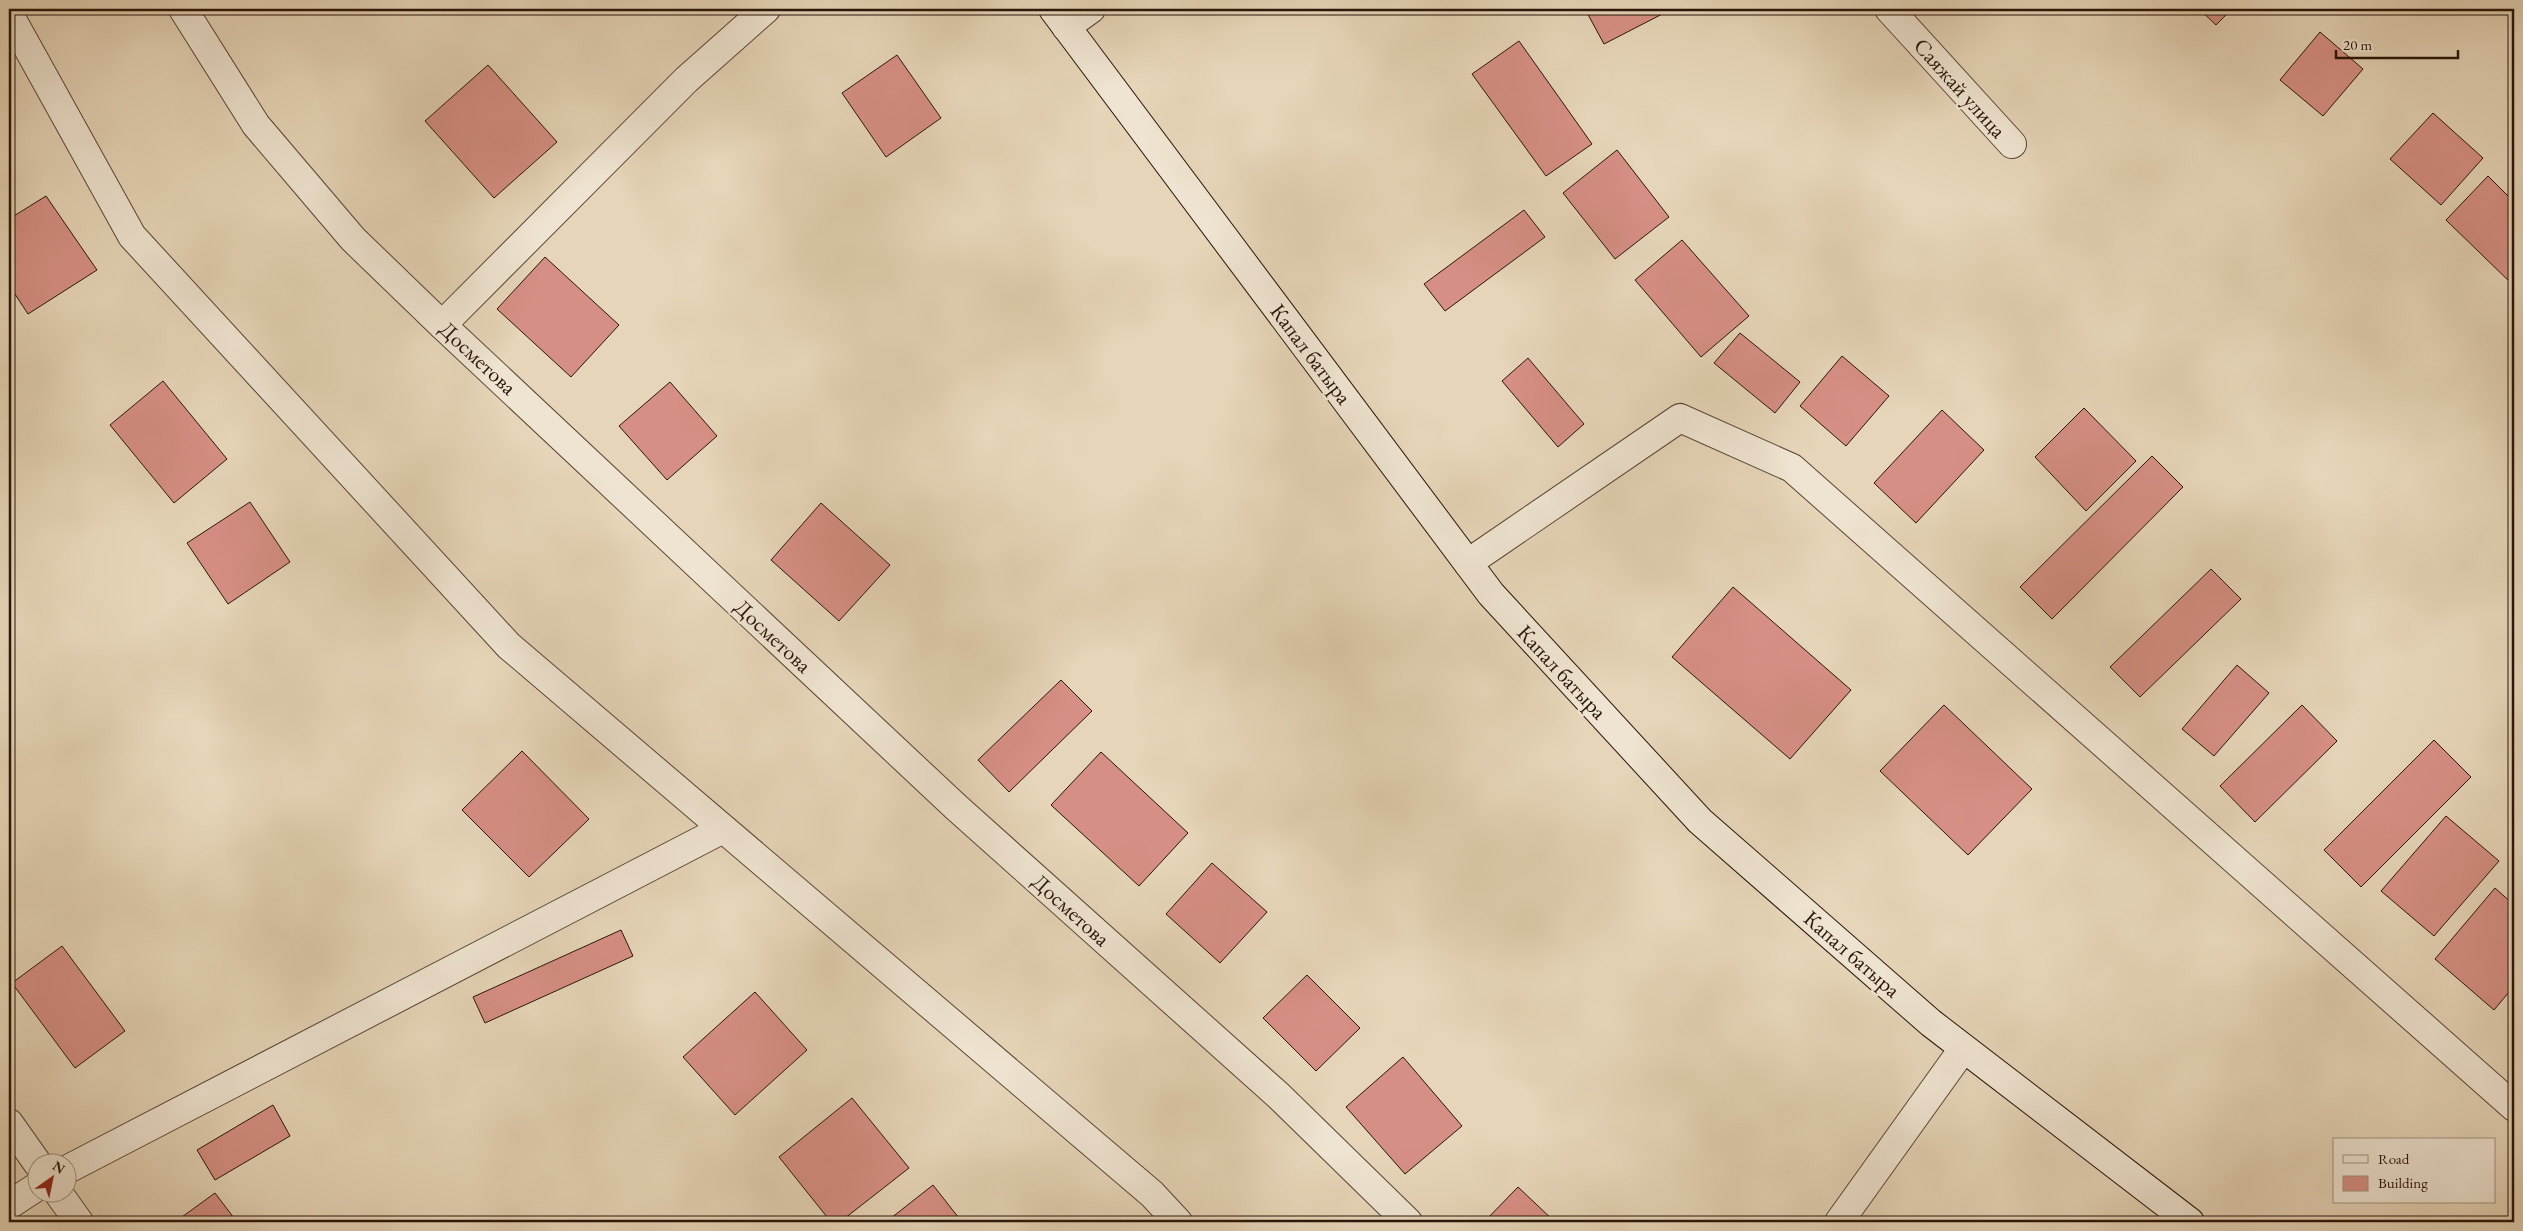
<svg xmlns="http://www.w3.org/2000/svg" width="2523" height="1231" font-family="'EB Garamond',serif">
  <style>
    .building { fill: #d68f84; stroke: #291509 }
    .lines { fill: none; stroke-linecap: round; stroke-linejoin: round }
    .street-casing { stroke: #584535; stroke-width: 30 }
    .secondary-casing { stroke: #291509; stroke-width: 30 }
    .street { stroke: #efe4d1; stroke-width: 28 }
    .secondary { stroke: #efe4d1; stroke-width: 28 }
    .labels { text-anchor: middle; dominant-baseline: central; stroke-width: 4.5; stroke-linejoin: round; paint-order: stroke }
    .street-label { font-size: 22px; fill: #291509; stroke: #efe4d1 }
  </style>
  <rect width="100%" height="100%" fill="#e6d5b8"/>
  <filter id="stains"><feTurbulence type="fractalNoise" baseFrequency=".004" numOctaves="4"/><feColorMatrix values="0 0 0 0 .2 0 0 0 0 .09 0 0 0 0 .02 0 0 0 .5 -.17"/></filter>
  <radialGradient id="worn" r=".72"><stop offset=".6" stop-color="#630" stop-opacity="0"/><stop offset="1" stop-color="#630" stop-opacity=".3"/></radialGradient>
  <path class="building" d="M1585 9H1672L1604 44Z
    M2199 9H2232L2216 25Z
    M2320 32 2363 69 2323 116 2280 80Z
    M1519 41 1592 144 1546 176 1472 74Z
    M897 55 941 118 886 157 842 93Z
    M488 65 557 142 494 198 425 121Z
    M2433 113 2483 158 2441 205 2390 159Z
    M1617 150 1669 217 1615 259 1563 193Z
    M2488 176 2514 202V286L2446 220Z
    M46 196 97 270 28 314 9 285V219Z
    M1524 210 1545 237 1445 311 1424 284Z
    M1682 240 1749 316 1701 357 1635 280Z
    M545 257 619 325 571 377 497 309Z
    M1740 333 1800 382 1775 413 1714 363Z
    M1842 356 1889 396 1846 446 1800 406Z
    M1528 358 1584 424 1558 447 1502 381Z
    M163 381 227 459 174 503 110 425Z
    M670 382 717 436 667 480 619 426Z
    M2084 408 2136 461 2086 511 2035 457Z
    M1942 410 1984 450 1916 523 1874 483Z
    M2152 456 2183 487 2052 619 2020 587Z
    M250 502 290 562 228 604 187 543Z
    M821 503 890 565 839 621 771 560Z
    M2211 569 2241 599 2140 697 2110 667Z
    M1733 587 1851 690 1790 759 1672 657Z
    M2237 665 2269 693 2214 756 2182 729Z
    M1061 680 1092 711 1009 792 978 760Z
    M1944 705 2032 789 1968 855 1880 771Z
    M2302 705 2337 741 2255 822 2220 786Z
    M2434 740 2471 777 2361 887 2324 850Z
    M522 751 589 819 529 877 462 810Z
    M1101 752 1188 833 1139 886 1051 805Z
    M2446 816 2499 861 2434 936 2381 891Z
    M1212 863 1267 912 1220 963 1166 914Z
    M2495 888 2514 905V986L2494 1010 2435 959Z
    M621 930 633 956 485 1023 473 997Z
    M62 946 125 1031 75 1068 12 983Z
    M1307 975 1360 1028 1316 1071 1263 1018Z
    M755 992 807 1050 735 1115 683 1057Z
    M1403 1057 1462 1126 1405 1174 1346 1107Z
    M852 1098 909 1168 840 1222H831L779 1157Z
    M273 1105 290 1136 215 1180 197 1150Z
    M933 1185 962 1222H886Z
    M1518 1187 1555 1222H1484Z
    M215 1193 237 1222H175Z"/>
  <g class="lines">
    <defs>
      <path id="street" d="M183 9 256 125 353 239 442 325 956 807 1279 1096 1408 1222
        M1889 9 2012 144
        M9 14 132 236 509 646 1152 1194 1178 1222
        M1066 27 1091 9
        M442 325 686 80 766 9
        M1468 563 1680 418 1792 468 2514 1107
        M9 1123 38 1164
        M68 1169 723 829
        M59 1194 79 1222
        M9 1205 38 1186
        M1839 1222 1963 1049"/>
      <path id="secondary" d="M1053 9 1491 594 1700 821 1931 1023 2190 1222"/>
    </defs>
    <use href="#street" class="street-casing"/>
    <use href="#secondary" class="secondary-casing"/>
    <use href="#street" class="street"/>
    <use href="#secondary" class="secondary"/>
  </g>
  <g class="labels">
    <g class="street-label">
      <text transform="translate(1960 88) rotate(48)">Саяжай улица</text>
      <text transform="translate(1311 354) rotate(53)">Капал батыра</text>
      <text transform="translate(478 358) rotate(43)">Досметова</text>
      <text transform="translate(773 636) rotate(43)">Досметова</text>
      <text transform="translate(1562 672) rotate(47)">Капал батыра</text>
      <text transform="translate(1071 910) rotate(42)">Досметова</text>
      <text transform="translate(1852 954) rotate(41)">Капал батыра</text>
    </g>
  </g>
  <rect width="2523" height="1231" fill="none" stroke="#e6d5b8" stroke-width="30"/>
  <rect x="10" y="10" width="2503" height="1211" fill="none" stroke="#291509" stroke-width="2.5"/>
  <rect x="15" y="15" width="2493" height="1201" fill="none" stroke="#291509"/>
  <rect x="2333" y="1138" width="162" height="65" fill="#efe4d1" stroke="#a09181"/>
  <rect x="2343" y="1155" width="25" height="8" fill="#efe4d1" stroke="#a09181"/>
  <text x="2378" y="1164" font-size="15" fill="#291509">Road</text>
  <rect x="2343" y="1176" width="25" height="15" fill="#d68f84" stroke="#a09181"/>
  <text x="2378" y="1188" font-size="15" fill="#291509">Building</text>
  <g transform="translate(52 1178) rotate(33)"><circle r="24" fill="#efe4d1" stroke="#a09181"/>
  <path d="M0-4L9 19L0 12L-9 19Z" fill="#8f2418"/>
  <text y="-8" font-size="14" font-weight="bold" text-anchor="middle" fill="#291509">N</text>
  </g>
  <path d="M2336 50v8h122v-8" fill="none" stroke="#291509" stroke-width="2.5"/>
  <text x="2343" y="50" font-size="15" fill="#291509" stroke="#efe4d1" stroke-width="4" paint-order="stroke">20 m</text>
  <rect width="100%" height="100%" filter="url(#stains)"/>
  <rect width="100%" height="100%" fill="url(#worn)"/>
</svg>
